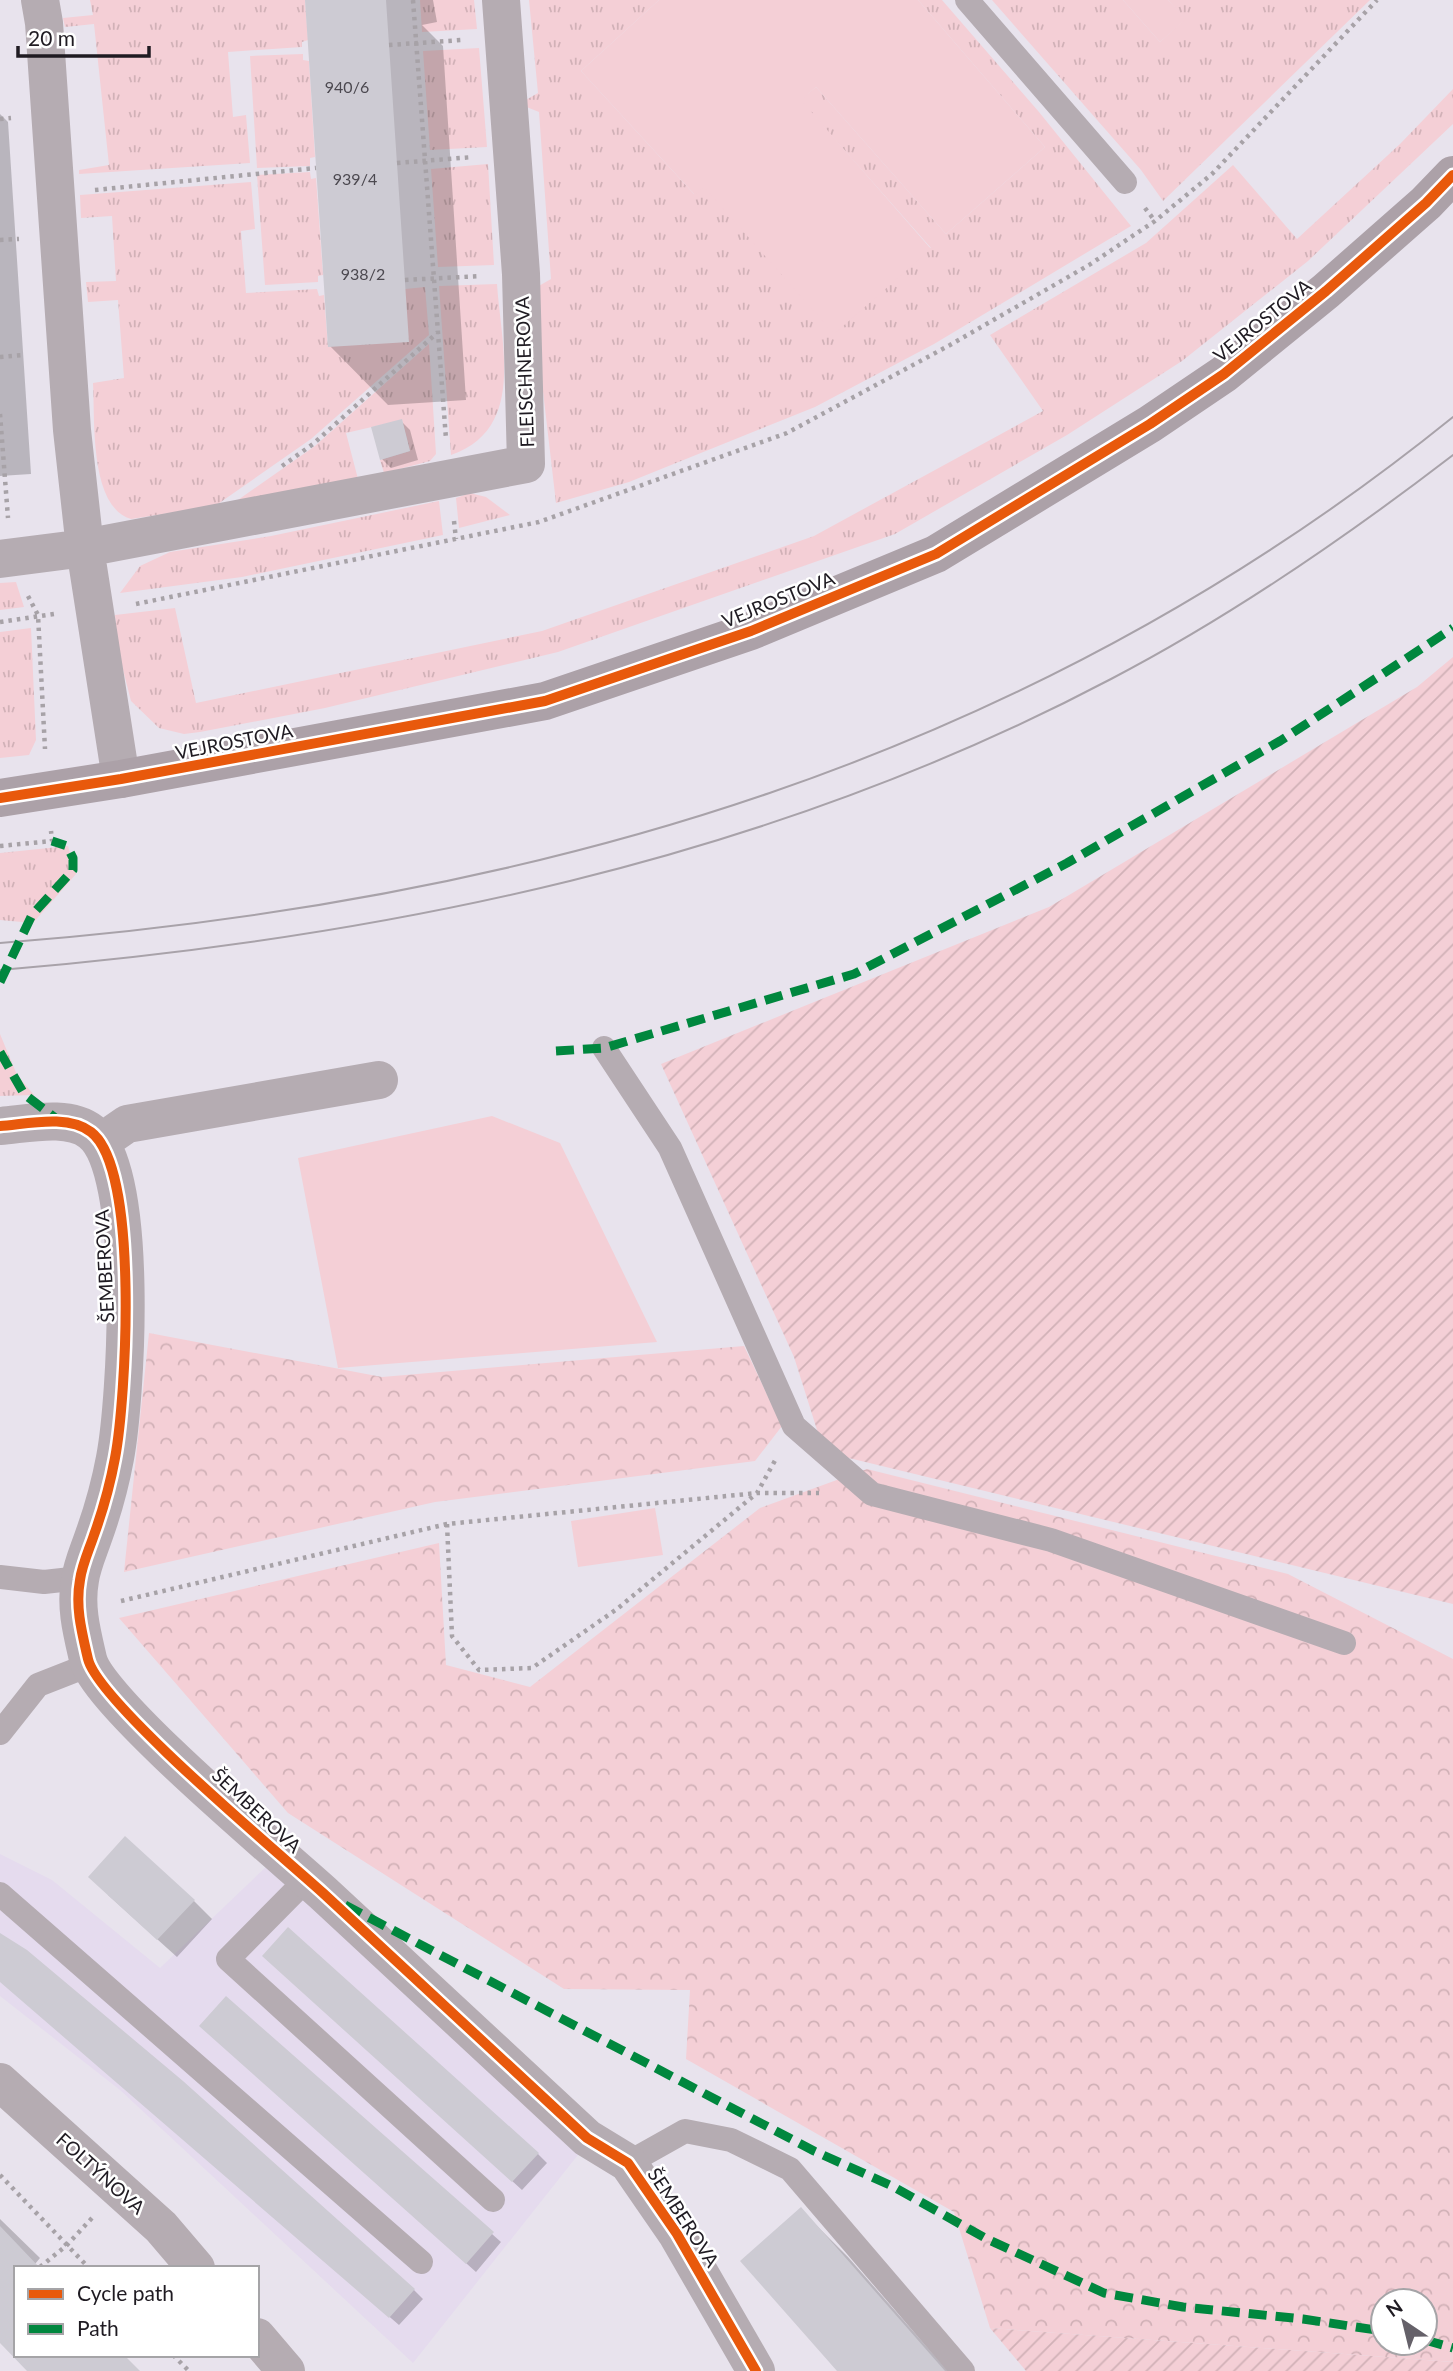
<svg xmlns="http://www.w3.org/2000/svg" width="1453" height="2371" font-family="Lato,sans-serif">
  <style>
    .built { fill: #e5dbee }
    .grass { fill: url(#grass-tufts) }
    .forest { fill: url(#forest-crowns); fill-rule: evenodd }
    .park { fill: #f4cfd6 }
    .garden { fill: url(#garden-furrows) }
    .shadow { fill: #0003 }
    .building { fill: #cdcbd3 }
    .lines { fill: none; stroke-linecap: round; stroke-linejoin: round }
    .path { stroke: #a7a2a7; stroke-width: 4.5; stroke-dasharray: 3.5 5; stroke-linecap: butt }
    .lane { stroke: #b5acb2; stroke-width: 24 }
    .street { stroke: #b5acb2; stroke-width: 38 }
    .secondary { stroke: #aca1a8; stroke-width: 38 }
    .tram { stroke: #a8a2a9; stroke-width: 2 }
    .quiet { stroke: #00873e; stroke-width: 9; stroke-dasharray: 18 9; stroke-linecap: butt }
    .cycleway-casing { stroke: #fff; stroke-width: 15 }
    .cycleway { stroke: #e8590c; stroke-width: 10 }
    .labels { text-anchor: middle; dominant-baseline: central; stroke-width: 5; stroke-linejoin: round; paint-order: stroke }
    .number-label { font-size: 16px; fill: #4c4950 }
    .street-label { font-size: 19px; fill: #1f1b22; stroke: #fff }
  </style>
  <defs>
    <pattern id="grass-tufts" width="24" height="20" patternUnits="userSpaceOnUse" patternTransform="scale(1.75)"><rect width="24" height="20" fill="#f4cfd6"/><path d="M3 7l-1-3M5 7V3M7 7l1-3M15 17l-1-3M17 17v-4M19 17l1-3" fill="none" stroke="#d1b1b7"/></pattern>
    <pattern id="forest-crowns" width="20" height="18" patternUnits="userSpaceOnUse" patternTransform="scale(1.75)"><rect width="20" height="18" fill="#f4cfd6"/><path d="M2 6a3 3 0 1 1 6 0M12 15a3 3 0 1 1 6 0" fill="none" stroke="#d1b1b7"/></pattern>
    <pattern id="garden-furrows" width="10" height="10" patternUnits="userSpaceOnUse" patternTransform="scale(1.75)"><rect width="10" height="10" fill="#f4cfd6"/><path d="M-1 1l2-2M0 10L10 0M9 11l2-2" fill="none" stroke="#d1b1b7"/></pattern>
  </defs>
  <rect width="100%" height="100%" fill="#e8e3ed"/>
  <path class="built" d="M0 1854 52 1880 160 1968 268 1865 585 2146 413 2363 120 2090 0 1996Z"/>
  <path class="grass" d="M90 0H305L308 40 302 42V47L228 52 233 117 246 115 250 163 79 174V170L109 165 94 24 65 27 63 18 93 15Z
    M420 0H474L477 29 422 32Z
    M529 0H659L581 71 694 194 704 186 931 248 800 100 816 87 946 234 1045 147 918 0H942L1039 112 1131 226 934 344 815 407 629 482 556 503 541 374 537 287 551 279 539 112 524 106V101L538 93Z
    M992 0H1123L1160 42 1185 19 1168 0H1370L1163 201 1141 170Z
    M479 48 487 147 430 150 423 51Z
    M303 54V60L309 61 315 157 310 158V166L257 168 250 56Z
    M1453 89V124L1308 261 1182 361 1067 435 895 534 558 652 325 708 200 732 184 734 159 728 131 701 118 650 115 615 175 608 196 703 542 631 814 536 1043 411 990 335 1146 243 1233 165 1297 239 1400 144Z
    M488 164 494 265 438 267 431 169Z
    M310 172 311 179 316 178 323 275 318 276V282L265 285 257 175Z
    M251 182 255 229 241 231 246 293 317 289 319 296 324 295 328 347 405 289 425 287 429 335 311 439 215 506 131 519C89 507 95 418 93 383L124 378 118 300 88 302 86 282 116 281 112 216 81 218 80 195Z
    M497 284C501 345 526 429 451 455L439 286Z
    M429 344 436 454 430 461 384 473 380 460 410 451 402 420 346 433 358 479 235 502 315 446Z
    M470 493 486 497 510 515 459 528 456 498Z
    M439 501 443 535 242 577 120 593 140 566 170 552 271 536Z
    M16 582 24 607 0 610V583Z
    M31 628 36 740 29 755 0 758V632Z
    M68 846 76 874 33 923 0 920V853Z
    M0 1034 17 1075 34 1095 0 1096Z"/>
  <path class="forest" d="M149 1333 382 1377 744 1346 782 1426 755 1461 435 1502 124 1572Z
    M867 1469 1288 1574 1453 1659V2362L990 2328 954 2212 686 2059 690 1990 564 1989 288 1813 119 1618 439 1543 446 1665 530 1687 760 1508ZM1383 2301H1425V2343H1383Z"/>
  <path class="park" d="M659 0H918L1045 147 946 234 816 87 801 100 931 249 834 334 704 187 695 195 581 71Z
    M1123 0H1168L1186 19 1160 42Z
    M492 1116 560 1143 657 1342 338 1368 298 1158Z
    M655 1508 663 1555 578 1567 571 1521Z"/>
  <path class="garden" d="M1453 657V1604L824 1452 794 1357 661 1064 1049 907 1417 687Z
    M990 2328 1453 2362V2371H1026Z"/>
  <path class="shadow" d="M307 0H433L437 22 422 25 443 46 466 400 388 405 330 346Z
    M0 114 8 122 31 474 0 476Z
    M401 421 410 430 418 460 391 468 382 459Z
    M108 1895 194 1901 212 1919 177 1957Z
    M0 1935 182 2082 414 2290 423 2299 399 2325 0 1981Z
    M273 1964 538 2154 547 2163 522 2190Z
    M211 2035 492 2234 501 2242 476 2272Z
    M801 2210 848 2257 948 2371H839Z
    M0 2219 40 2258 35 2264 16 2268V2355L139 2371H29L0 2341Z"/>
  <path class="building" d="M305 0H386L409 342 328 347Z
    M402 419 410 451 380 460 371 427Z
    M125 1836 195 1900 157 1940 88 1877Z
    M288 1927 539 2153 512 2182 262 1956Z
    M0 1933 27 1950 183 2081 415 2289 389 2318 0 1982Z
    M226 1996 494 2232 466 2264 199 2026Z
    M801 2207 945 2371H837L740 2261Z
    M0 2226 40 2268H16V2355H124L140 2371H27L0 2343Z"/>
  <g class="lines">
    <path class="path" d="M413 0 446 439
      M389 45 462 40
      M0 119 11 118
      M397 163 473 157
      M95 190 316 168
      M1145 208 1155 221
      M0 240 19 239
      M405 280 481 276
      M0 357 24 355
      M0 414 8 518
      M282 466 313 444 437 333
      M454 521 456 539
      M28 596 38 615 45 749
      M136 604 539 522 787 433 950 345 1089 265 1155 221 1212 174 1377 0
      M0 622 54 614
      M0 846 52 841 51 831
      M447 1524 452 1636 479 1670 532 1668 617 1609 757 1493 777 1457
      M121 1601 447 1524 757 1493H819
      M0 2175 89 2268
      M40 2267 67 2245 92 2218
      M173 2355 189 2371"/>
    <path class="lane" d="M967 0 1125 182
      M604 1048 670 1148 794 1426 872 1494 1051 1540 1344 1643
      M0 1577 44 1582 80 1578
      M0 1733 38 1685 89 1665
      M307 1879 228 1959 493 2200
      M0 1894 421 2262
      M628 2163 685 2131 731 2140 790 2169 963 2371"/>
    <path class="street" d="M40 0 44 23 72 430 85 548 121 779
      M0 559 85 548 526 464 521 274 501 0
      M0 1126C27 1124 68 1114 91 1132 140 1169 126 1400 115 1458 110 1485 103 1510 94 1535 89 1550 82 1565 80 1580 75 1607 82 1633 88 1659 98 1702 280 1854 323 1893 411 1974 499 2056 587 2138L628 2163 677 2234 756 2371
      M101 1142 127 1124 379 1080
      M0 2082 161 2227 196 2268
      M257 2337 286 2371"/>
    <path class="secondary" d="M0 798 121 779 545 701 751 631 936 554 1150 424 1224 374 1326 291 1426 203 1453 175"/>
    <path class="tram" d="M0 943C537 902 1029 760 1453 417
      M0 970C386 938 766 861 1111 679 1232 616 1345 538 1453 455"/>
    <path class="quiet" d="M0 982 32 915 73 870V858L67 846 52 841
      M556 1051 604 1048 854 974 1067 863 1280 741 1453 628
      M0 1052 24 1094 58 1120
      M345 1905 814 2151 892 2186 987 2239 1104 2293 1183 2307 1303 2319 1383 2331
      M1425 2340 1453 2348"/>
    <defs>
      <path id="cycleway" d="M0 798 121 779 545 701 751 631 936 554 1150 424 1224 374 1326 291 1426 203 1453 175
        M0 1126C27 1124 68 1114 91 1132 140 1169 126 1400 115 1458 110 1485 103 1510 94 1535 89 1550 82 1565 80 1580 75 1607 82 1633 88 1659 98 1702 280 1854 323 1893 411 1974 499 2056 587 2138L628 2163 677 2234 756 2371"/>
    </defs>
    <use href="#cycleway" class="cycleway-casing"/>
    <use href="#cycleway" class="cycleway"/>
  </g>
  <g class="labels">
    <g class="number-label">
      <text x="347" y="86">940/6</text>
      <text x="355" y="178">939/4</text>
      <text x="363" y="273">938/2</text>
    </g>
    <g class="street-label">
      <text transform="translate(1262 320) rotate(-39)">VEJROSTOVA</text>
      <text transform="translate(524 372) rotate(-92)">FLEISCHNEROVA</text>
      <text transform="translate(778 599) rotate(-22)">VEJROSTOVA</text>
      <text transform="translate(234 741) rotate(-11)">VEJROSTOVA</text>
      <text transform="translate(104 1266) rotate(-93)">ŠEMBEROVA</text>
      <text transform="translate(257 1810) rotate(43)">ŠEMBEROVA</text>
      <text transform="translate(101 2173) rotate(42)">FOLTÝNOVA</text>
      <text transform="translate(684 2217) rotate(57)">ŠEMBEROVA</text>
    </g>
  </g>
  <rect x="14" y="2266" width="245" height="91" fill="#ffffff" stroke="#a5a4a7" stroke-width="2"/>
  <rect x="28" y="2289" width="35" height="10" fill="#e8590c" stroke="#a5a4a7" stroke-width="2"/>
  <text x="77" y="2301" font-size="21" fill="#1f1b22">Cycle path</text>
  <rect x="28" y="2324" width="35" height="10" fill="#00873e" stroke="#a5a4a7" stroke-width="2"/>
  <text x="77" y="2336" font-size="21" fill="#1f1b22">Path</text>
  <g transform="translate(1404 2322) rotate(325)"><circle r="33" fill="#ffffff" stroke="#a5a4a7" stroke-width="2"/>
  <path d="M0-5L12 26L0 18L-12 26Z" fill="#656169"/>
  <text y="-10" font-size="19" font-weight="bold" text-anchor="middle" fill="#1f1b22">N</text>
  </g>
  <path d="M18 46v10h131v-10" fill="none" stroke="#1f1b22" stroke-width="3.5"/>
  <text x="28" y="46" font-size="21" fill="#1f1b22" stroke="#ffffff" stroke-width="5" paint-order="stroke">20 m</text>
</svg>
